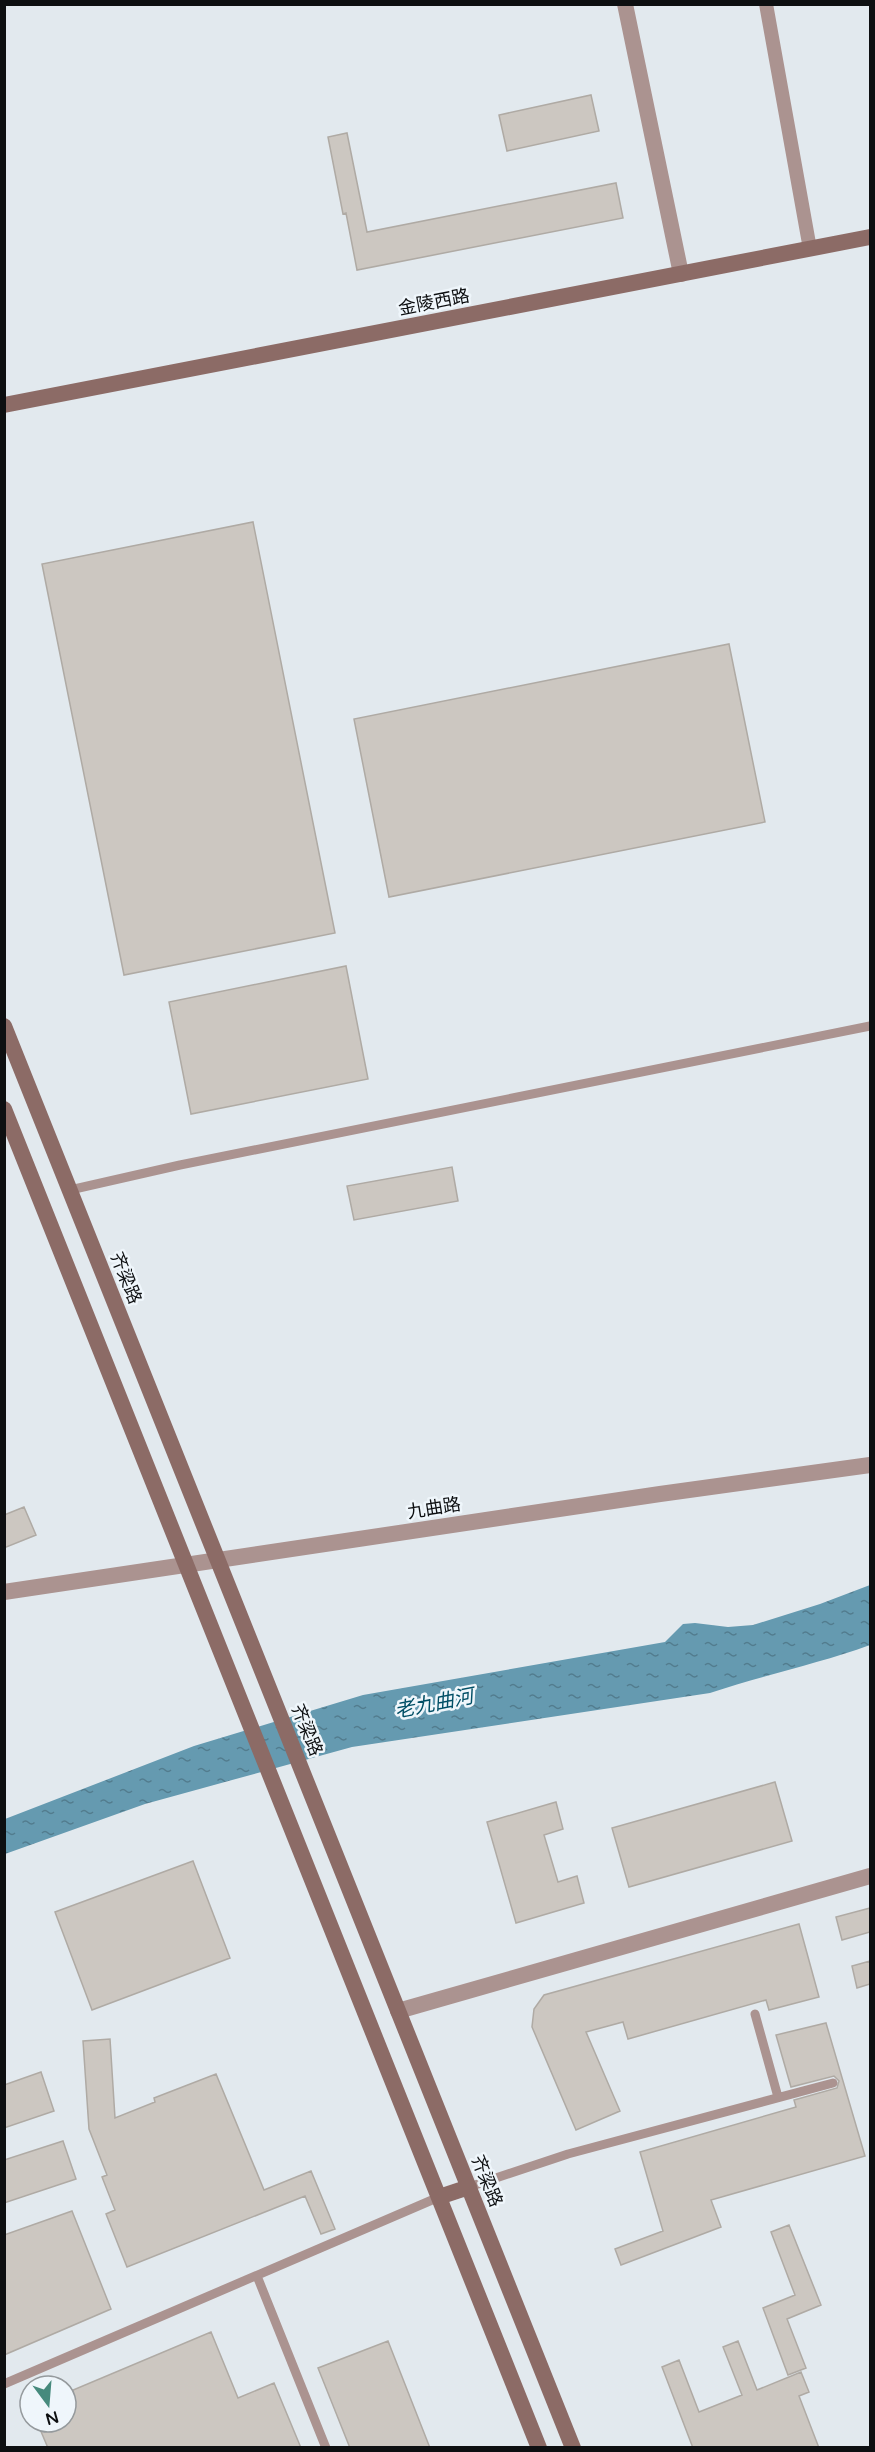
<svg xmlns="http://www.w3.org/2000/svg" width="875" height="2452" font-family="'Varela Round','Noto Sans SC',sans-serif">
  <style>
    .water { fill: url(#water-ripples) }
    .building { fill: #ccc7c1; stroke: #afaaa4; stroke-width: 1.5 }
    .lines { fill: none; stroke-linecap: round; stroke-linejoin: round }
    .service { stroke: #ab9390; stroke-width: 9 }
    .pedestrian { stroke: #ab9390; stroke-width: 14 }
    .minor { stroke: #ab9390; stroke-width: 16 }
    .tertiary { stroke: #ab9390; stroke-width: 16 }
    .secondary { stroke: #8c6b66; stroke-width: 16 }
    .labels { text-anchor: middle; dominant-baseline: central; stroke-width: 5; stroke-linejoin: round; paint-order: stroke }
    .street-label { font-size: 18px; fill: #0d0f11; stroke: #eff6fb }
    .water-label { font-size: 20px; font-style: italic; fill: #004e65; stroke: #eff6fb }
  </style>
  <defs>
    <pattern id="water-ripples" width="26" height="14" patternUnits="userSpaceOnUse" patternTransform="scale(1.5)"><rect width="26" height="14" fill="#659ab0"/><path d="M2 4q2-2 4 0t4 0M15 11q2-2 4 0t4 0" fill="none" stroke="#527c8e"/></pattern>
  </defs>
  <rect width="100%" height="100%" fill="#e2e9ee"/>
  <path class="water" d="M870 1585V1645C818 1664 763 1675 710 1693L352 1747 145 1804 5 1854V1819L194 1746 363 1695 665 1642 683 1624 695 1623 728 1627 753 1625 820 1604Z"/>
  <path class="building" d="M591 95 599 131 507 151 499 115Z
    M347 133 367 232 616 183 623 218 357 270 346 213 343 214 328 137Z
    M253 522 335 933 124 975 42 564Z
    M729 644 765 822 389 897 354 719Z
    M346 966 368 1079 191 1114 169 1002Z
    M452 1167 458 1201 354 1220 347 1186Z
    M24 1507 36 1535 4 1548V1515Z
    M775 1782 792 1841 629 1887 612 1828Z
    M556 1802 563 1829 544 1835 558 1882 577 1876 584 1903 516 1923 487 1822Z
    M193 1861 230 1958 92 2010 55 1912Z
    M870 1908V1932L842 1940 836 1917Z
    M799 1924 819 1997 769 2010 766 2000 628 2039 623 2022 586 2032 620 2111 576 2130 532 2027 534 2009 544 1995Z
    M870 1961V1984L857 1988 852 1966Z
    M826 2023 865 2156 711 2200 721 2227 621 2265 615 2249 663 2231 640 2152 796 2107 794 2100 837 2088 839 2081 834 2076 791 2087 776 2035Z
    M110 2039 115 2118 155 2102 154 2098 216 2074 264 2190 311 2171 335 2229 321 2234 305 2196 127 2267 106 2214 115 2210 102 2177 107 2175 89 2129 83 2041Z
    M41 2072 54 2111 4 2128V2085Z
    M63 2141 76 2179 4 2203V2160Z
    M72 2211 111 2309 4 2355V2235Z
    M789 2225 821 2305 787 2319 806 2368 788 2375 763 2308 795 2295 771 2232Z
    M211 2332 238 2398 274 2383 301 2448H48L37 2422H66V2393Z
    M388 2341 430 2448H350L318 2368Z
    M738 2341 757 2390 801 2372 809 2392 799 2396 819 2448H693L662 2367 679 2360 699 2412 742 2395 723 2347Z"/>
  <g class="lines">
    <path class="service" d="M70 1190 180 1165 870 1026
      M755 2014 778 2097
      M469 2187 568 2154 833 2083
      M257 2276 326 2448
      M4 2384 439 2197"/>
    <path class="pedestrian" d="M766 4 810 249"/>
    <path class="minor" d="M625 4 681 274
      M398 2011 870 1876"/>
    <path class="tertiary" d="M4 1592 660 1494 870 1465"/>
    <path class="secondary" d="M4 405 870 237
      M4 1026 573 2448
      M4 1109 539 2448
      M439 2197 469 2187"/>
  </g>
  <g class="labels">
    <g class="street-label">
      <text transform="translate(434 302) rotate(-11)">金陵西路</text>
      <text transform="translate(126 1278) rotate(68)">齐梁路</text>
      <text transform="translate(434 1508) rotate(-9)">九曲路</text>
      <text transform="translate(307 1730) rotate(68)">齐梁路</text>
      <text transform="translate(487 2181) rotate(68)">齐梁路</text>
    </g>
    <g class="water-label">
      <text transform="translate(434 1704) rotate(-11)">老九曲河</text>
    </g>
  </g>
  <rect width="875" height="2452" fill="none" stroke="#0d0f11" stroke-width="12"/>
  <g transform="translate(48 2404) rotate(164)"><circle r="28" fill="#eff6fb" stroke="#959a9d" stroke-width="1.5"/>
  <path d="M0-4.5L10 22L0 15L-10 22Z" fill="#468a7d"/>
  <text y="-9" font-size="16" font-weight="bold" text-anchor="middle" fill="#0d0f11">N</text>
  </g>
</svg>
